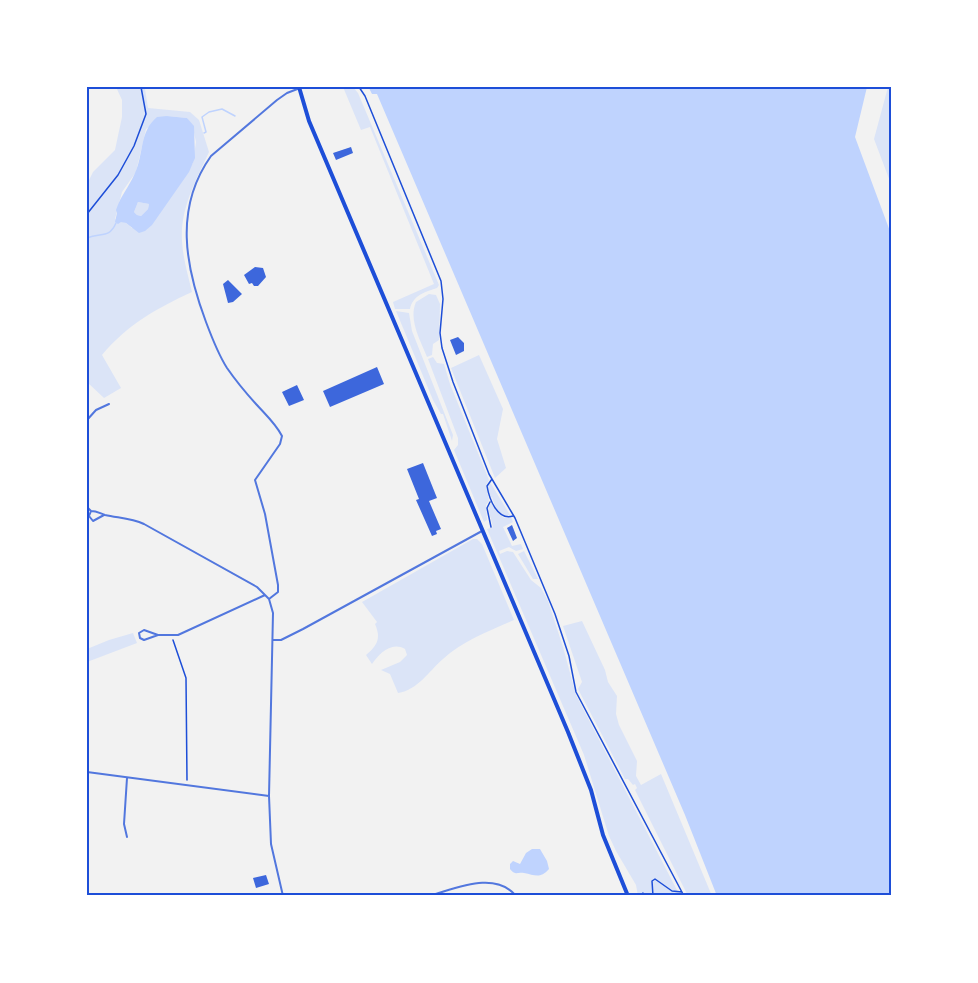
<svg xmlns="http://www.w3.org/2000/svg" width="978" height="983" font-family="'Golos Text',sans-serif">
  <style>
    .green { fill: #dbe4f7; fill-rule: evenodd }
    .water { fill: #bfd3fe; fill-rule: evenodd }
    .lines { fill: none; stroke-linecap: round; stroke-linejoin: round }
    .stream { stroke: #bfd3fe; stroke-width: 1.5 }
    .building { fill: #3d67dc }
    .path { stroke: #1d4ed8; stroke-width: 1.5 }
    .minor { stroke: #5277de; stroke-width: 2 }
    .secondary { stroke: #1d4ed8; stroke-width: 4 }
    .neatline { fill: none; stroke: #1d4ed8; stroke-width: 2 }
  </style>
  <rect width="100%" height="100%" fill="#f2f2f2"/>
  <path class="green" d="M116 87H142L145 89 148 108 190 112 199 120 209 152C196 180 180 209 182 241 183 259 188 275 192 292 157 308 127 325 102 355L121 388 104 398 87 382V184L93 172 115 150 122 117V100ZM167 116 187 118 193 128 196 142 193 163 166 203 132 228 126 223 115 219 122 192 136 172 146 129Z
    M343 87H353L358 93 439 285 437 288C425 292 413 295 410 309H395L393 302 434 284 370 127 361 130Z
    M888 87H891V184L874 139Z
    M138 202 149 204 148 209 141 216 137 215 134 212Z
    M429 294 436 295 440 304 439 340 433 344 432 355 427 357C421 341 408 320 416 302Z
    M396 311 409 313 412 331 453 435 452 441 443 414H441L433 400Z
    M479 355 503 409 497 439 506 468 495 478 451 368Z
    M433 357 437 363 444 364 450 384 489 480 486 485 489 501 486 505 487 520 484 522 454 450 458 445V438L428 359Z
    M490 482 510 515 505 516 496 509 492 497 490 498 487 486Z
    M491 503 504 518 511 517 513 522 503 527 512 546 521 544 523 549 516 551 509 547 499 551 500 554 507 551 513 552 531 580 541 588 548 601 563 647 576 695 680 896H638L636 885 616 851 609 836 584 755 487 529 493 527 488 508Z
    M473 539H477L482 544 514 620C490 631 462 641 443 659 429 671 418 690 398 693L390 674 381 670 400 662 407 655 405 649C391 641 379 654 372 664L366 655C378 645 381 638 375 624L377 622 362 602Z
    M524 551 538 579H533L518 554Z
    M582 621 605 670 608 682 617 696 616 714 619 725 637 761 636 776 641 785 661 774 712 896H688L635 790 637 788 635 784 633 785 628 779H625L578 689 582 682 563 626Z
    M133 633 137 643 87 662V649L109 640Z"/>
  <path class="water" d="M370 87H867L855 137 891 234V896H717L685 815 377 94H372L369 88Z
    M167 116 187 118 194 126 195 158 189 172 152 225 145 231 139 233 126 223 121 222 118 224 115 222 117 213 116 210C121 195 129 187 135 173 144 154 139 132 157 117ZM138 202 149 204 148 209 141 216 137 215 134 212Z
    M532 849H540L547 861 549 869C540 879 535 875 524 873 517 872 516 876 510 869V864L513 861 520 864 526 853Z"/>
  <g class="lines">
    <path class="stream" d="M204 133 206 132 202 117 209 112 222 109 235 116
      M87 238C101 232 109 239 116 223"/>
  </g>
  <path class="building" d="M351 147 353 153 336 160 333 153Z
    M255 267 263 268 266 277 258 286H254L252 283 249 284 244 275Z
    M228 280 242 294 233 302 228 303 223 284Z
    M458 337 464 343V351L456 355 450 340Z
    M377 367 384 384 330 407 323 391Z
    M297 385 304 400 289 406 282 392Z
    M423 463 437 498 429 501 441 529 436 531 437 534 432 536 416 500 419 499 407 469Z
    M512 525 517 538 513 541 507 528Z
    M266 875 269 884 256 888 253 878Z"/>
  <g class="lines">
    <path class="path" d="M359 87 365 96 441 281 443 299 440 333 442 348 453 382 489 474 515 518 555 614 569 656 576 692 684 896
      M87 214 118 175 134 146 146 114 141 87
      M492 479 487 486C489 498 497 521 513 516
      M490 502 487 508 491 527
      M173 640 186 678 187 780
      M647 894 649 896
      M641 896 643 893
      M653 896 652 881 655 879 672 891 682 892"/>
    <path class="minor" d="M87 420 96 410 109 404
      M87 507 91 511C97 511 99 513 105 515 118 518 131 518 144 524L257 587 269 599 273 613 269 796 271 844 283 896
      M91 511 89 516 93 521 104 515
      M269 599 278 592V585L265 514 255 480 280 444 282 436C276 424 265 414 256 404 246 393 236 381 227 368 218 354 212 338 206 322 185 266 174 208 211 156L277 100 287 93 300 88
      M158 635 144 640 140 638 139 633 144 630 158 635H178L265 595
      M273 640H281L303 629 482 531
      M87 772 269 796
      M127 778 124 824 127 837
      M428 896C455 889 495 870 516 896"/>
    <path class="secondary" d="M299 87 309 121 568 732 591 790 603 835 628 896"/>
  </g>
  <rect width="978" height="983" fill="none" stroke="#ffffff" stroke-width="177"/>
  <rect x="88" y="88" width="802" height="806" class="neatline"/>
</svg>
